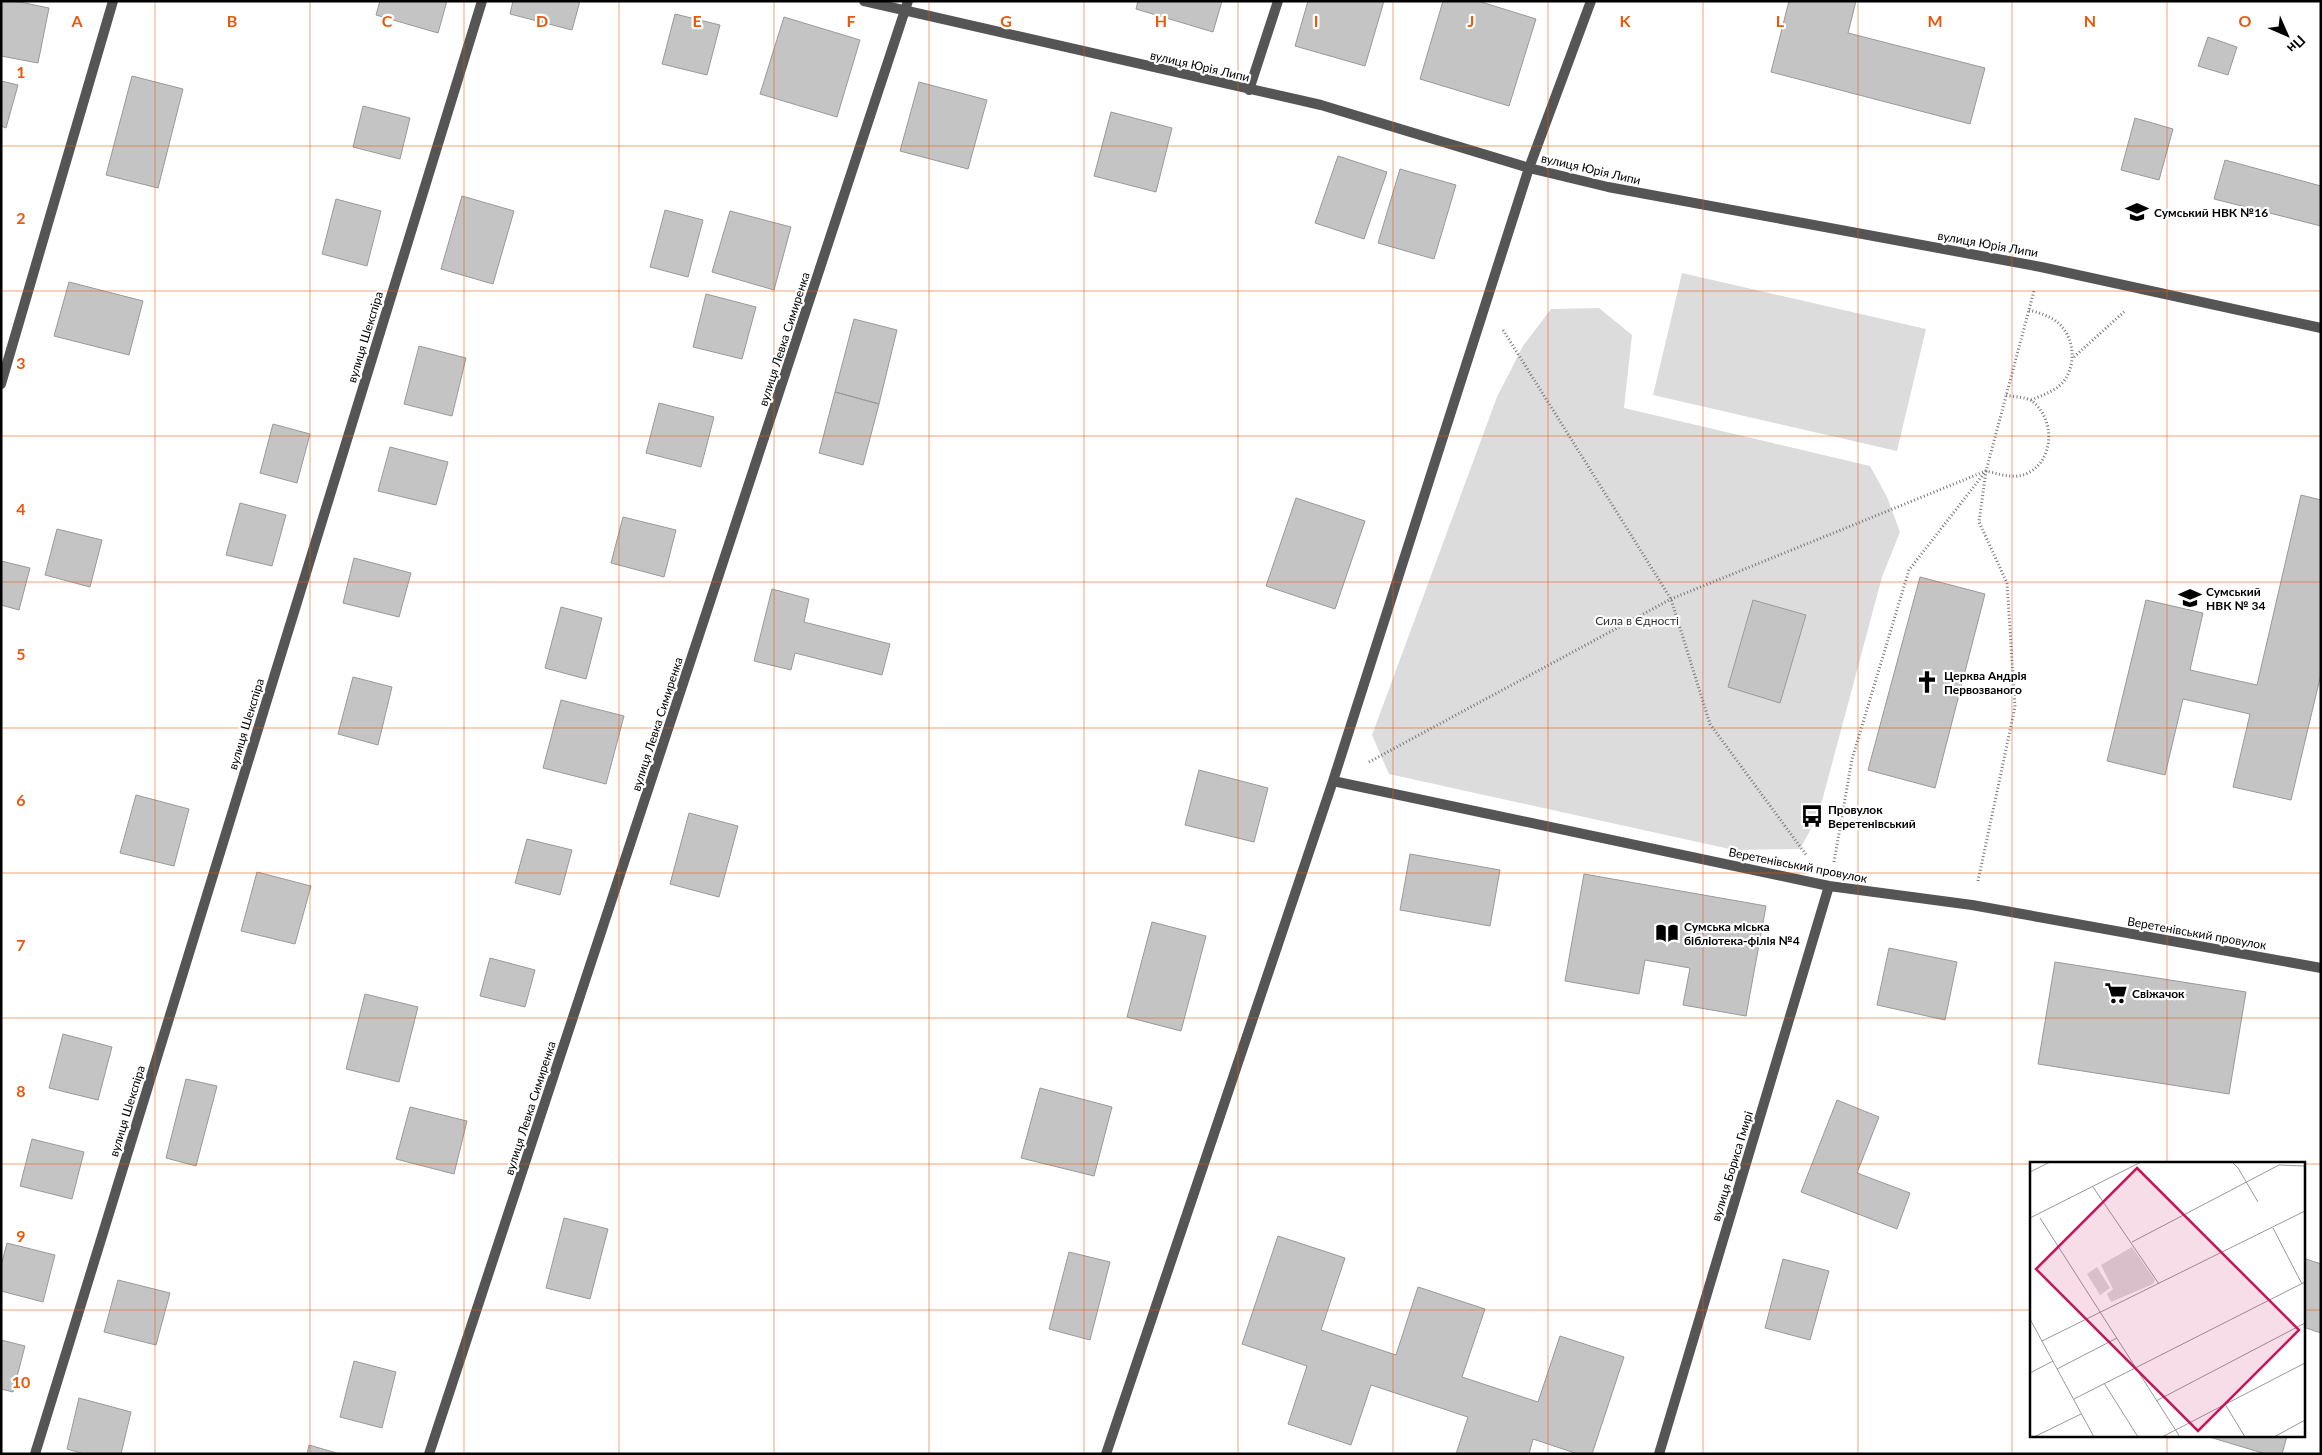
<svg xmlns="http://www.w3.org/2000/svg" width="2322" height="1455" font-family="Lato,sans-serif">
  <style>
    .green { fill: #dcdcdc }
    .building { fill: #c4c4c4; stroke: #999 }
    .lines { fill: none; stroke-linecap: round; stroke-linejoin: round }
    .path { stroke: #777; stroke-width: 3; stroke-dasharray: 1 2.5; stroke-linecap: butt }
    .street { stroke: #555; stroke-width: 10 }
    .grid { fill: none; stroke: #e8590c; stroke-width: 1; stroke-opacity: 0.55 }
    .labels { text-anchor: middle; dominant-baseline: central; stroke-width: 4.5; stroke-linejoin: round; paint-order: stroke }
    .street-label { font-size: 12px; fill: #000; stroke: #fff }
    .poi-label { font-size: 12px; font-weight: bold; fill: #000; stroke: #fff; text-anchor: start }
    .park-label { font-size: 12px; fill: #333; stroke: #fff }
    .inset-road { fill: none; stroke: #999; stroke-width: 1 }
    .view { fill: #c2185b; fill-opacity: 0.15; stroke: #c2185b; stroke-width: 2.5 }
    .inset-edge { fill: none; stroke: #000; stroke-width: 2.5 }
    .grid-label { font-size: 16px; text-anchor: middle; font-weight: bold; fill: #e8590c; stroke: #fff; stroke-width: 4.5; stroke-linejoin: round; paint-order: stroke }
  </style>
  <rect width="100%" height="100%" fill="#fff"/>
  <path class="green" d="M1682 273 1926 329 1897 451 1653 395Z
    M1599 308 1632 335 1624 408 1870 466 1887 497 1900 532 1882 577 1818 816 1800 849 1734 850 1389 774 1372 735 1497 397 1523 346 1551 309Z"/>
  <path class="building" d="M1 1H15L49 8 38 63 1 56Z
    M380 1H447L438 33 376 15Z
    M513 1H580L572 30 510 14Z
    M1138 1H1222L1213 32 1136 9Z
    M1308 1H1384L1365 66 1295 46Z
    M1443 1H1478L1536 19 1509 106 1420 79Z
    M1789 1H1856L1848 33 1985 68 1970 124 1771 72Z
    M675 14 720 25 707 75 662 64Z
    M784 17 860 40 837 117 760 94Z
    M2208 37 2237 47 2228 75 2198 66Z
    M132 76 183 89 158 188 106 175Z
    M1 81 18 85 6 128 1 126Z
    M919 82 987 100 968 169 900 151Z
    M363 106 410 118 400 159 353 147Z
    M1111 112 1172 128 1156 192 1094 176Z
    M2135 118 2173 129 2159 180 2121 170Z
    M1338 156 1387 172 1364 239 1315 223Z
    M2225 160 2321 186V226L2214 199Z
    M1400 169 1456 185 1434 259 1378 243Z
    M462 196 514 211 493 284 441 269Z
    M336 199 381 211 367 266 322 254Z
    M665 210 703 220 688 277 650 267Z
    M730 211 791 227 774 290 712 272Z
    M69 282 143 301 129 355 54 336Z
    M706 294 756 307 742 359 693 347Z
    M854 319 897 330 879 404 835 392Z
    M419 346 466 358 452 416 404 404Z
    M835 392 879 404 863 465 819 453Z
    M659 403 714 417 701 467 646 453Z
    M273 424 310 434 297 483 260 473Z
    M390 447 448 462 436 505 378 491Z
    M2301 495 2321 500V674L2291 800 2233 787 2250 714 2183 699 2165 775 2107 761 2146 600 2203 613 2190 670 2257 685Z
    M1296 498 1365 521 1335 609 1266 586Z
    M240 503 286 515 272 566 226 555Z
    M623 517 676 530 664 577 611 563Z
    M57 529 102 540 90 587 45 575Z
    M354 558 411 573 399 617 343 603Z
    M1 561 30 568 19 610 1 605Z
    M1920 577 1985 594 1935 788 1868 770Z
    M772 589 809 599 804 622 890 644 882 675 795 653 791 670 754 661Z
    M1753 600 1806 615 1780 703 1728 687Z
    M561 607 602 618 586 679 545 668Z
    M353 677 392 687 378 745 338 734Z
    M561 700 624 716 606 784 543 768Z
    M1199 770 1268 788 1254 842 1185 825Z
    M136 795 189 809 174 866 120 853Z
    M689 813 738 826 719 897 670 884Z
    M527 839 572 850 560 895 515 883Z
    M1410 854 1500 870 1490 926 1400 910Z
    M257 872 311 886 295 944 241 931Z
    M1584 874 1766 906 1746 1016 1683 1005 1690 968 1645 960 1639 994 1565 981Z
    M1152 922 1206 936 1181 1031 1127 1017Z
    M1889 948 1957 962 1945 1020 1877 1005Z
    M490 958 535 970 525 1007 480 996Z
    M2055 962 2246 992 2229 1094 2038 1064Z
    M365 994 418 1007 399 1082 346 1069Z
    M63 1034 112 1047 98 1100 49 1088Z
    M186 1079 217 1086 196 1166 166 1158Z
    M1040 1088 1112 1107 1094 1176 1021 1158Z
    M1837 1100 1879 1117 1857 1173 1910 1193 1897 1229 1801 1192Z
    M410 1107 467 1121 454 1174 396 1159Z
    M32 1139 84 1152 72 1199 20 1186Z
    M564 1218 608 1229 590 1299 546 1288Z
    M1278 1236 1345 1258 1321 1330 1396 1355 1418 1287 1485 1309 1462 1377 1538 1402 1560 1336 1624 1357 1592 1454H1578L1533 1439 1529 1454H1456L1468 1417 1371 1385 1351 1445 1288 1424 1307 1366 1242 1344Z
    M7 1243 55 1255 43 1302 1 1291V1266Z
    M1069 1252 1110 1262 1090 1340 1049 1329Z
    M2303 1258 2321 1264V1333L2303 1327Z
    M1783 1259 1829 1271 1810 1340 1765 1328Z
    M118 1280 170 1293 156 1345 104 1332Z
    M1 1340 25 1346 13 1392 1 1389Z
    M354 1361 396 1372 382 1428 340 1417Z
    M79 1398 131 1412 121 1454H85L67 1449Z
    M2206 1436H2287L2282 1454H2266Z
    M309 1445 340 1454H307Z"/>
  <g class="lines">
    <path class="path" d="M2029 310C2036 312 2044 314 2051 318 2072 329 2078 358 2066 378 2059 390 2043 395 2031 400
      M1503 330 1671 599 1710 724 1807 856
      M2074 357 2125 311
      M1369 762 1671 599 1986 471
      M1834 862 1852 759 1909 570 1986 471 2034 291
      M1978 881 2015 707 2007 583 1979 522 1986 471C2000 474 2014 480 2028 473 2055 459 2055 419 2032 401 2026 397 2014 397 2006 395"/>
    <path class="street" d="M864 1 1321 105 1529 168 1608 187 2041 267 2321 328
      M1249 90 1278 1
      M1 384 113 1
      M1333 781 1829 886 1972 905 2321 968
      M35 1454 482 1
      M429 1454 908 1
      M1106 1454 1333 781 1529 168 1591 1
      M1659 1454 1829 886"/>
  </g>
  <path class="grid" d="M155 1V1454M310 1V1454M464 1V1454M619 1V1454M774 1V1454M929 1V1454M1084 1V1454M1238 1V1454M1393 1V1454M1548 1V1454M1703 1V1454M1858 1V1454M2012 1V1454M2167 1V1164M1 146H2321M1 291H2321M1 436H2321M1 582H2321M1 728H2321M1 873H2321M1 1018H2321M1 1164H2031M2303 1164H2321M1 1310H2031M2303 1310H2321M2167 1436V1454"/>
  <defs>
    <symbol id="school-bare" viewBox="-9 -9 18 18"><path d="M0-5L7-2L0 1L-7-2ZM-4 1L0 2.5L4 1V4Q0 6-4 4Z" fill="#000" stroke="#fff" stroke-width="2.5" paint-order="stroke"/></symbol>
    <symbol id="church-bare" viewBox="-9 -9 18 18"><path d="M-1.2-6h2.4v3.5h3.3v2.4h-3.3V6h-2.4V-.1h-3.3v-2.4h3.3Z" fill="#000" stroke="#fff" stroke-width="2.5" paint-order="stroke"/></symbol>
    <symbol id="bus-bare" viewBox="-9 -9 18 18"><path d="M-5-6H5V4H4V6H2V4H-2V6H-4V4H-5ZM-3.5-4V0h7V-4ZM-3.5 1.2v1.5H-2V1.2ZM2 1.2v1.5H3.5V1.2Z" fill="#000" stroke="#fff" stroke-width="2.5" paint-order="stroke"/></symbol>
    <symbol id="library-bare" viewBox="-9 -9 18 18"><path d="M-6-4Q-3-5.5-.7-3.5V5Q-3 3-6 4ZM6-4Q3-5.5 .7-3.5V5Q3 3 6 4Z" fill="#000" stroke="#fff" stroke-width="2.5" paint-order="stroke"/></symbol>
    <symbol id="supermarket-bare" viewBox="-9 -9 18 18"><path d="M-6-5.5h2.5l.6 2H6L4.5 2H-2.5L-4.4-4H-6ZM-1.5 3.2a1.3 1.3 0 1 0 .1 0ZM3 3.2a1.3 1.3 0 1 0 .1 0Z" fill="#000" stroke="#fff" stroke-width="2.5" paint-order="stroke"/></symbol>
  </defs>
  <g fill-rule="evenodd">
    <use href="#school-bare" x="2121" y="196" width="32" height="32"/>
    <use href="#school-bare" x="2174" y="582" width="32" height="32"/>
    <use href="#church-bare" x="1911" y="666" width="32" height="32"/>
    <use href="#bus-bare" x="1796" y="800" width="32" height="32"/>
    <use href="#library-bare" x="1651" y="917" width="32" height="32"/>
    <use href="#supermarket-bare" x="2100" y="977" width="32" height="32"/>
  </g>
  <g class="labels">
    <g class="street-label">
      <text transform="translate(1200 66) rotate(13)">вулиця Юрія Липи</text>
      <text transform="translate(1591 169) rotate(13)">вулиця Юрія Липи</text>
      <text transform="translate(1988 244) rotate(10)">вулиця Юрія Липи</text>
      <text transform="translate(365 337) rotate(-73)">вулиця Шекспіра</text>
      <text transform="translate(784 339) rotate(-72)">вулиця Левка Симиренка</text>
      <text transform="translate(246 724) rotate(-73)">вулиця Шекспіра</text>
      <text transform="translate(657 724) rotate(-72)">вулиця Левка Симиренка</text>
      <text transform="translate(1798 865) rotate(11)">Веретенівський провулок</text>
      <text transform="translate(2197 933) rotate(10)">Веретенівський провулок</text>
      <text transform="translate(530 1108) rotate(-72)">вулиця Левка Симиренка</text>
      <text transform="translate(127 1111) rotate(-73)">вулиця Шекспіра</text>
      <text transform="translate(1732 1166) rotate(-73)">вулиця Бориса Гмирі</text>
    </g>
    <g class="poi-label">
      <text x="2154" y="212">Сумський НВК №16</text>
      <text x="2206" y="591">Сумський<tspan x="2206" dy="14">НВК № 34</tspan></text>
      <text x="1944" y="675">Церква Андрія<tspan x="1944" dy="14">Первозваного</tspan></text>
      <text x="1828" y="809">Провулок<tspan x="1828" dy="14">Веретенівський</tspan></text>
      <text x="1684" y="926">Сумська міська<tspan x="1684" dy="14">бібліотека-філія №4</tspan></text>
      <text x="2132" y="993">Свіжачок</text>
    </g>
    <g class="park-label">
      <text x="1637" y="620">Сила в Єдності</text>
    </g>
  </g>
  <g transform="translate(2030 1162)">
    <rect width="275" height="275" fill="#fff"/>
    <path d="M102 85 125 118 123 122 81 140 77 132 83 127 71 103ZM67 105 80 126 70 133 57 112Z" fill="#dcdcdc"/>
    <path class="inset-road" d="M202 0 208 6 228 40M0 10 20 0M63 25 129 122M0 56 111 0M10 56 150 275M243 66 272 122M102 80 249 3 275 4M0 157 64 275M12 179 275 49M27 207 87 176M0 211 23 199M74 221 108 275M44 237 275 120M126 239 275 161M195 242 215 275M4 275 51 252M132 275 275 201M244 275 275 258"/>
    <path class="view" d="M107 6 269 168 168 269 6 107Z"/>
    <rect width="275" height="275" class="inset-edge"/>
  </g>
  <g class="grid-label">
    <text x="77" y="27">A</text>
    <text x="232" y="27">B</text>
    <text x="387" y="27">C</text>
    <text x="542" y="27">D</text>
    <text x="697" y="27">E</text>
    <text x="851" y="27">F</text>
    <text x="1006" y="27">G</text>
    <text x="1161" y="27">H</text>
    <text x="1316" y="27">I</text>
    <text x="1471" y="27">J</text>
    <text x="1625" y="27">K</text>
    <text x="1780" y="27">L</text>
    <text x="1935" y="27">M</text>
    <text x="2090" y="27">N</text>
    <text x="2245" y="27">O</text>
    <text x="21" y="78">1</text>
    <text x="21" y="224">2</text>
    <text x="21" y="369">3</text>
    <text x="21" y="515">4</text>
    <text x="21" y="660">5</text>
    <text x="21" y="806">6</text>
    <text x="21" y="951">7</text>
    <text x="21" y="1097">8</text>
    <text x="21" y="1242">9</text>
    <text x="21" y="1388">10</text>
  </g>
  <rect width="2322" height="1455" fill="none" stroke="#000000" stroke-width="5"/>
  <g transform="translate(2287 35) rotate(135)" stroke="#ffffff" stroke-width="4" paint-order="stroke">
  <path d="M0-4L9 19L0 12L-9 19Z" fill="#000000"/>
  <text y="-8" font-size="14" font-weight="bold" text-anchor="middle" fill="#000000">Пн</text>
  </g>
</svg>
